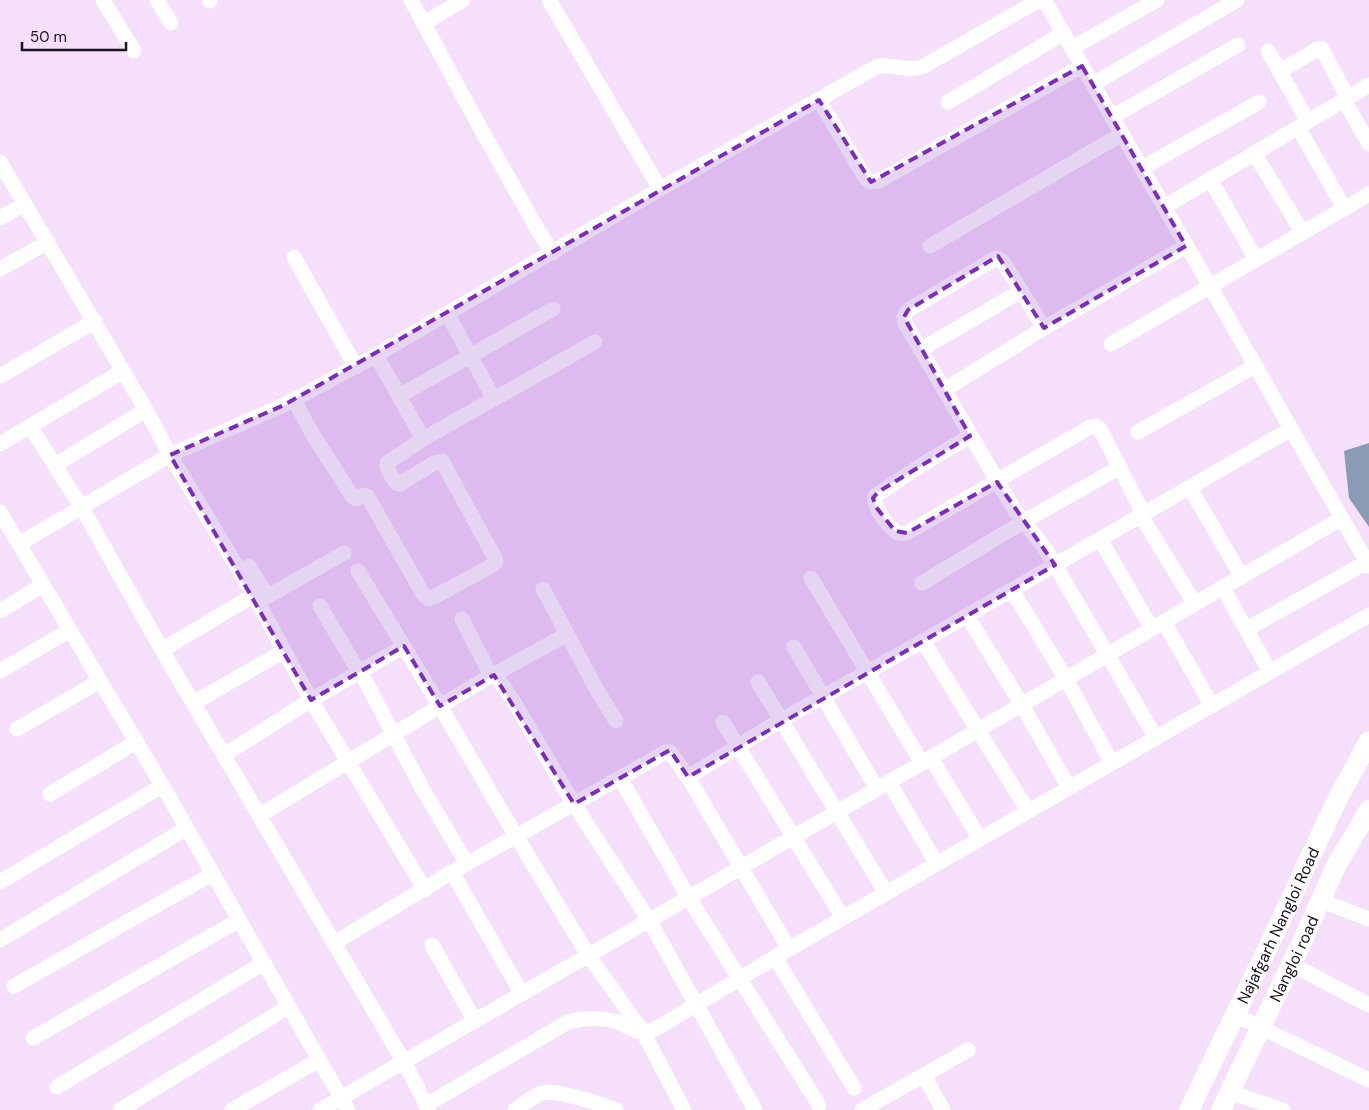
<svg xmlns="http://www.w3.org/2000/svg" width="1369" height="1110" font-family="'DM Sans',sans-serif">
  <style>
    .water { fill: #8a9cb5 }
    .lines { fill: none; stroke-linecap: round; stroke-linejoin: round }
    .minor { stroke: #fff; stroke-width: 15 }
    .major { stroke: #fff; stroke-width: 20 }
    .marked { fill: #7b2cbf; fill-opacity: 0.2; stroke: #7b2cbf; stroke-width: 4; stroke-dasharray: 10 6; stroke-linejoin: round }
    .labels { text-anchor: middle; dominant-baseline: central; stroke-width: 4.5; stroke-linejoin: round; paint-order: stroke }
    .street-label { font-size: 16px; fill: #1b131d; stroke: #f5dffb }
  </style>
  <rect width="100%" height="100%" fill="#f5dffb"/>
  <path class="water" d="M1369 443V527L1349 498 1344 451Z"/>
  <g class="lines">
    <path class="minor" d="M103 0 134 51
      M157 0 171 23
      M210 0V1
      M411 0 477 122 539 232 553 253
      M549 0 660 189
      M1044 0 1210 286 1369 566
      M424 23 463 0
      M1072 48 1157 0
      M1268 51 1308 121
      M1280 71 1316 50 1322 49 1348 98
      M1093 84 1237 0
      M819 100 866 179 871 182 879 181 1082 66
      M1344 100 1369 144
      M948 102 1064 33
      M1112 117 1238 45
      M1298 127 1344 208
      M1254 153 1303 233
      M0 162 146 410 170 455 254 595 311 700 425 890
      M1142 168 1259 102
      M1210 179 1256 259
      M1164 207 1369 85
      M0 218 25 204
      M930 246 1122 134
      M294 257 356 367
      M0 269 48 242
      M448 315 494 399
      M1111 344 1369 194
      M920 350 1021 291
      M376 355 423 439
      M0 376 95 321
      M944 390 1044 328
      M399 396 553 309
      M294 400 313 435 352 496 356 499 363 495 368 497 423 594 429 599 432 598 493 565 496 561 495 558 442 461 434 463 400 484 396 483C392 477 386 470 387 463L423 439 595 342
      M30 426 82 508 162 650 404 1062 429 1110
      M1138 432 1255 366
      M970 436 923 464 875 496C873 507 886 524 895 531 899 534 903 534 907 533L1090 427 1095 426 1100 429 1141 509
      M0 444 123 371
      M55 465 146 410
      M1190 488 1242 577
      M0 512 169 797 348 1110
      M1141 516 1195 604
      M1100 539 1152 629
      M19 544 170 455 284 405 366 361 660 189 878 66C893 64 907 72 922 67L1039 0
      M249 566 267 596
      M358 571 440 706 516 836 588 955 643 1032 684 1110
      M811 578 922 763
      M922 583 1023 522 1120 467
      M1223 588 1270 672
      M1012 590 1066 679 1112 763
      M258 602 344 553
      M320 606 359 672
      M0 611 43 585
      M967 616 1022 705 1069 788
      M462 619 491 676 564 636 566 632 564 628 543 589
      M1164 622 1212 706
      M1247 629 1367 562
      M566 632 597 690 616 721
      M923 641 1028 811
      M794 647 877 789
      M162 650 254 595
      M0 671 70 630
      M360 671 422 788 467 864
      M758 682 886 893
      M193 703 284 651
      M723 722 843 918
      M17 729 100 681
      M1156 738 1055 565 1044 547 1015 511 905 323 904 317 908 310 996 258 999 259 1004 263 1044 328 1186 246
      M224 755 311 700 404 646
      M931 758 980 839
      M688 777 781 720 923 641 1291 429
      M620 778 689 898 819 1105
      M889 782 937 864
      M50 794 136 742
      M260 815 485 679 491 676 497 677 514 702 574 804 649 920 755 1110
      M452 872 522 994
      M0 882 162 786
      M1320 900 1369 919
      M0 940 187 828
      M334 943 452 872 666 752H670L688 777 789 949
      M432 945 475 1021
      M775 957 854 1088
      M1291 964 1369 1005
      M14 986 212 874
      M1235 1015 1369 1080
      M33 1038 239 920
      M924 1075 943 1110
      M57 1087 263 963
      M1229 1092 1283 1110
      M426 1105 568 1022C583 1018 598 1017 614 1021 633 1026 636 1038 657 1028L789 949 1369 615
      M120 1110 288 1007
      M232 1110 319 1060
      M320 1110 889 782 1342 518
      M515 1110C523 1104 532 1097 542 1093 556 1089 601 1104 616 1110
      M862 1110 968 1050"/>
    <g class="major">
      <path id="s1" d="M1189 1110 1273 937 1336 802 1369 741"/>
      <path id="s2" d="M1221 1110 1301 944 1336 866 1369 810"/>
    </g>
  </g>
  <path class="marked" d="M1082 66 1186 246 1044 328 998 256 908 310 904 317 970 436 878 492 873 498 876 507 895 531 907 533 997 482 1055 565 688 777 670 750 574 804 494 675 440 706 404 646 311 700 170 455 284 405 819 100 871 182Z"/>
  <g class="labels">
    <g class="street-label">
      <text stroke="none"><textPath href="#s1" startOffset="205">Najafgarh Nangloi Road</textPath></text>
      <text stroke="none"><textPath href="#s2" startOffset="168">Nangloi road</textPath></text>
    </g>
  </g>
  <path d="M22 42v8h104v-8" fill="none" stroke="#1b131d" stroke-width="2.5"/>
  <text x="30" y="42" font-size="15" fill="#1b131d" stroke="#f5dffb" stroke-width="4" paint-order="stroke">50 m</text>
</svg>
